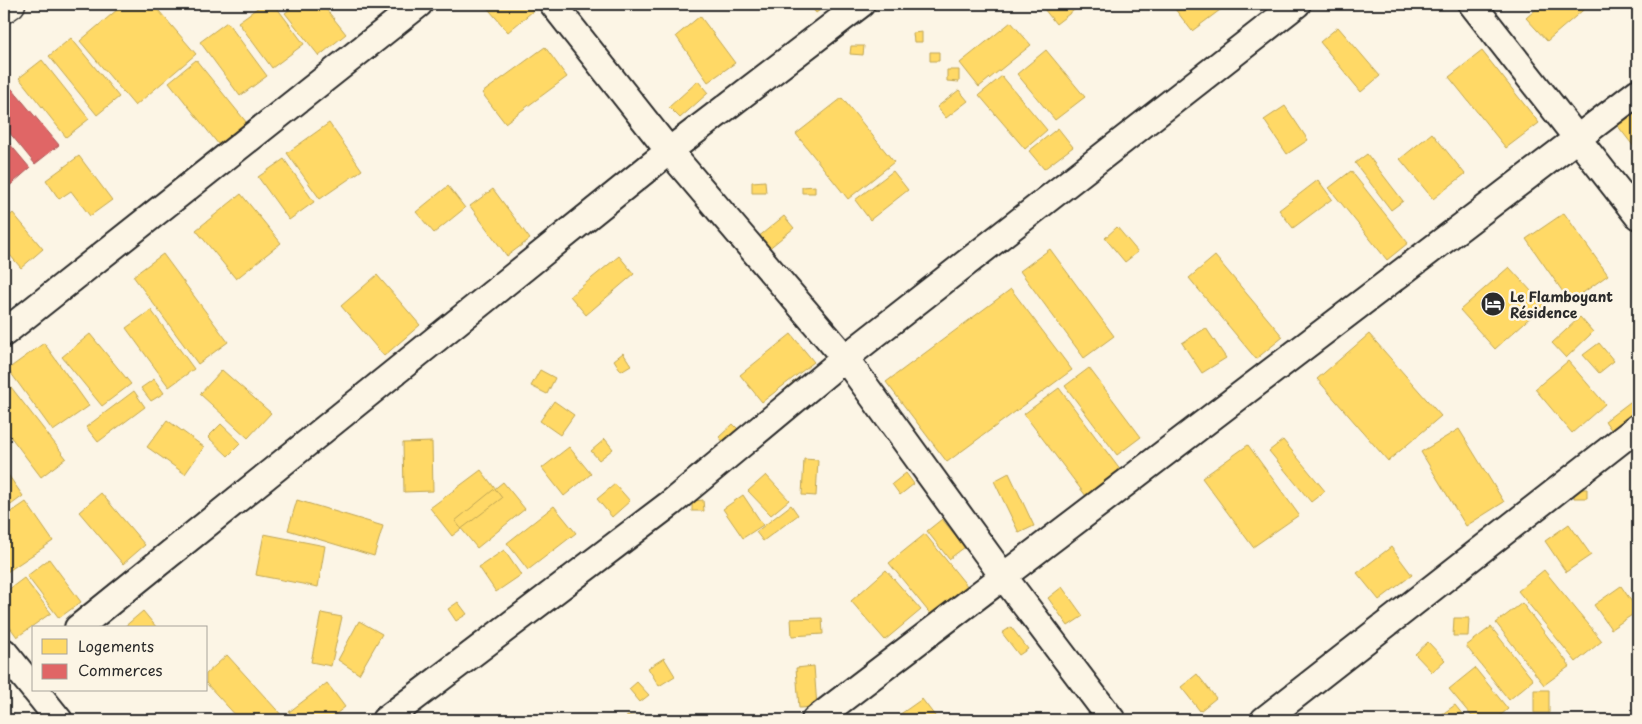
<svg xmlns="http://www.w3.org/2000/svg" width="1642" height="724" font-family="'Playpen Sans',sans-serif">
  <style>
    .homes { fill: #ffd966; stroke: #bfa554 }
    .shops { fill: #e06666; stroke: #aa5454 }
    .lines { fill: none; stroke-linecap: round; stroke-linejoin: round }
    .street-casing { stroke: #2b2b2b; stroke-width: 30 }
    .secondary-casing { stroke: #2b2b2b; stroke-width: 31 }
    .street { stroke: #fcf5e5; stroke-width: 26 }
    .secondary { stroke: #fcf5e5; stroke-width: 28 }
    .labels { text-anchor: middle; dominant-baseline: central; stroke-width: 5; stroke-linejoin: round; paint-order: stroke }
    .poi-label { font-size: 14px; font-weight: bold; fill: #2b2b2b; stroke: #fcf5e5; text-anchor: start }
  </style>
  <rect width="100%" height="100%" fill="#fcf5e5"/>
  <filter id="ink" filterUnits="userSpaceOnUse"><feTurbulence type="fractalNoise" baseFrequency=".02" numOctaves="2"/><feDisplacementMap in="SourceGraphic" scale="10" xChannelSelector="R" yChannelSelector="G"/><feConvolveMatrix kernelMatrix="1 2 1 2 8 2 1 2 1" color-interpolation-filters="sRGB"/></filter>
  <g filter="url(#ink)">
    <path class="homes" d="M124 4H153L196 54 135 106 80 41Z
      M263 4H274L304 44 272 68 238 22Z
      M297 4H322L346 34 319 56 285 13Z
      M484 4H527L533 11 508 32Z
      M809 4H828L816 13Z
      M1040 4H1082L1056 24Z
      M1171 4H1221L1224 7 1192 31Z
      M1542 4H1590L1547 41 1526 18Z
      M700 16 735 63 708 82 676 36Z
      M227 22 267 76 240 96 200 42Z
      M1011 22 1031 45 979 87 960 63Z
      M1338 27 1380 76 1361 92 1320 42Z
      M922 32V42H914L913 33Z
      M71 38 119 97 97 115 49 56Z
      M851 46H864L863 55 850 54Z
      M545 47 567 77 505 123 482 93Z
      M1046 50 1085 97 1055 120 1017 74Z
      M1482 51 1539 123 1506 148 1449 77Z
      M930 52H939V61H930Z
      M42 60 89 119 66 137 19 78Z
      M196 60 247 123 219 145 169 82Z
      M947 70H959V82L947 81Z
      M1002 76 1047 130 1025 149 979 95Z
      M698 81 708 93 680 118 669 107Z
      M959 90 968 101 946 118 937 107Z
      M842 98 894 162 848 199 796 134Z
      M1285 106 1308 140 1287 154 1264 120Z
      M1638 111V152L1617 125Z
      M329 123 362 170 320 199 287 153Z
      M1058 128 1073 147 1044 169 1029 151Z
      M1432 133 1465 174 1433 199 1400 159Z
      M1367 154 1403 201 1391 210 1355 163Z
      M79 156 112 200 90 216 71 191 59 199 46 180Z
      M284 159 314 202 289 220 258 177Z
      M893 171 908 190 870 220 855 200Z
      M1351 171 1408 243 1387 260 1329 188Z
      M1318 180 1332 199 1293 228 1279 210Z
      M765 181 766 193H752V182Z
      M448 186 465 208 434 233 416 212Z
      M815 186V193H802V187Z
      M493 189 530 239 507 256 470 206Z
      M241 194 281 243 236 279 196 230Z
      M13 213 43 249 21 268 4 248V221Z
      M1564 213 1608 275 1570 302 1526 239Z
      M784 216 794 228 767 250 757 238Z
      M1117 227 1138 252 1125 262 1105 238Z
      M1050 249 1114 336 1084 358 1020 271Z
      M163 254 228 342 198 364 133 276Z
      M619 256 634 274 586 315 570 296Z
      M1215 256 1283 337 1256 359 1189 278Z
      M1509 267 1544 305 1495 349 1460 310Z
      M377 275 420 325 384 356 341 306Z
      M1011 289 1072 370 947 462 886 382Z
      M151 310 194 369 169 387 126 328Z
      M1580 317 1593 332 1566 358 1552 343Z
      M1206 328 1226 358 1202 373 1182 343Z
      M90 334 131 384 102 406 62 357Z
      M791 334 814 362 762 402 740 375Z
      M1369 334 1441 416 1388 461 1317 379Z
      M44 343 89 406 53 431 8 369Z
      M1599 343 1614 361 1599 373 1583 355Z
      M623 353 631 365 621 371 614 360Z
      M1568 361 1605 404 1572 433 1535 389Z
      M1089 368 1141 437 1117 455 1065 386Z
      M222 370 271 413 248 438 200 394Z
      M540 370 555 378 547 394 531 386Z
      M799 377 803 382 790 393 786 388Z
      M4 378 66 458 41 477 4 428Z
      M154 379 164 393 151 401 141 388Z
      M1059 388 1121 471 1086 496 1024 414Z
      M134 391 145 407 98 442 86 427Z
      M1634 399 1638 405V412L1612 431 1605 421Z
      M554 401 574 415 560 435 540 421Z
      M167 420 204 447 185 474 147 447Z
      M221 424 241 443 228 456 208 437Z
      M733 424 741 432 726 445 719 437Z
      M1459 429 1504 502 1466 526 1421 452Z
      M605 439 613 449 599 460 591 451Z
      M1283 440 1325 491 1311 502 1269 451Z
      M432 442 433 491 404 492 403 443Z
      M1248 445 1299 515 1253 547 1202 478Z
      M569 447 591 474 564 496 542 468Z
      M804 459 818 460 816 496 802 495Z
      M4 469 23 496 4 510Z
      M481 470 502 498 452 536 430 508Z
      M906 473 914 484 900 495 892 484Z
      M1009 473 1034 526 1019 533 994 481Z
      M766 475 789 500 771 515 748 491Z
      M503 482 525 509 477 548 455 521Z
      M615 484 630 501 612 517 597 499Z
      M1574 489H1587V498H1574Z
      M101 493 145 545 123 564 79 512Z
      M743 495 763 525 743 538 723 509Z
      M297 500 383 526 374 556 288 530Z
      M703 500 704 511H692V501Z
      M26 502 53 541 4 574V517Z
      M791 505 798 515 763 541 756 532Z
      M554 506 576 533 528 570 507 543Z
      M942 519 965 547 949 559 927 531Z
      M1569 524 1591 555 1566 572 1545 541Z
      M264 534 325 546 318 587 256 575Z
      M925 534 968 587 932 616 889 563Z
      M1391 547 1412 575 1379 600 1357 573Z
      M504 550 521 575 496 592 479 567Z
      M49 559 81 602 59 618 27 576Z
      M886 570 921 610 885 640 851 601Z
      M1544 570 1602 641 1576 662 1518 591Z
      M24 578 51 613 17 637 4 619V593Z
      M1621 586 1638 611 1611 629 1594 605Z
      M1062 587 1083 616 1068 626 1048 598Z
      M458 602 467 614 456 621 448 609Z
      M1522 603 1570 666 1544 685 1496 623Z
      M143 611 157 628H123Z
      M321 613 342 617 331 666 311 662Z
      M822 618 823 634 792 636 791 619Z
      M1454 618H1469L1468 636H1453Z
      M359 621 382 634 359 674 338 660Z
      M1011 627 1028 649 1019 655 1002 633Z
      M1491 627 1533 680 1509 700 1466 646Z
      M1428 642 1445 660 1432 672 1415 654Z
      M227 655 285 719 284 720H240L206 683V674Z
      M664 658 675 676 659 686 648 668Z
      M814 666 817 707 799 708 796 668Z
      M1475 668 1508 709 1495 720H1475L1449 689Z
      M1197 674 1216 698 1200 711 1181 687Z
      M637 682 649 695 640 702 629 689Z
      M327 683 345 707 328 720H295L289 712Z
      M1534 690H1549V713H1534Z
      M922 699 938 720H892Z
      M1455 705 1467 720H1434Z
      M627 716 654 717V720H626Z
      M760 716V720H749V717Z"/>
    <path class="shops" d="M7 83 59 145 35 164 4 126V86Z
      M4 137 30 168 6 189 4 187Z"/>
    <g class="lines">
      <defs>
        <path id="street" d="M553 4 669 151 845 358 1003 576 1112 720
          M1472 4 1638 216
          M4 333 419 4
          M78 628 669 151 861 4
          M4 652 34 689
          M35 690 59 720
          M385 720 671 503 845 358 1297 4
          M815 720 1638 92
          M1264 720 1638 427"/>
        <path id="secondary" d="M4 9 11 4"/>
      </defs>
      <use href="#street" class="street-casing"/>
      <use href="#secondary" class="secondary-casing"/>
      <use href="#street" class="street"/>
      <use href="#secondary" class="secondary"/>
    </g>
  </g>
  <defs>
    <symbol id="hotel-disc" viewBox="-11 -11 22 22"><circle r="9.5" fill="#2b2b2b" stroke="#fcf5e5"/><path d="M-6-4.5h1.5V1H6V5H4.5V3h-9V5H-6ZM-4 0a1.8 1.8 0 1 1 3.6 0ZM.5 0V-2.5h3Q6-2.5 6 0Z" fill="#fff"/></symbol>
  </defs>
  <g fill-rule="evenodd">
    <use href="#hotel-disc" x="1479" y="290" width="28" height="28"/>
  </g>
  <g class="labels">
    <g class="poi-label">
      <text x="1510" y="296">Le Flamboyant<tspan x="1510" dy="16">Résidence</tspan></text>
    </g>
  </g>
  <rect width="1642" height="724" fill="none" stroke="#fcf5e5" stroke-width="20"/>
  <rect x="10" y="10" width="1622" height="704" fill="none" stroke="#2b2b2b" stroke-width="2" filter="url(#ink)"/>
  <rect x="32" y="626" width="175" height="65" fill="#fcf5e5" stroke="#a8a49b"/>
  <rect x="42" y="639" width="25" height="15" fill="#ffd966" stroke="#a8a49b"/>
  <text x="78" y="652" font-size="15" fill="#2b2b2b">Logements</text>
  <rect x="42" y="664" width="25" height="15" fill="#e06666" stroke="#a8a49b"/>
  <text x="78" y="676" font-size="15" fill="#2b2b2b">Commerces</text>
</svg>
